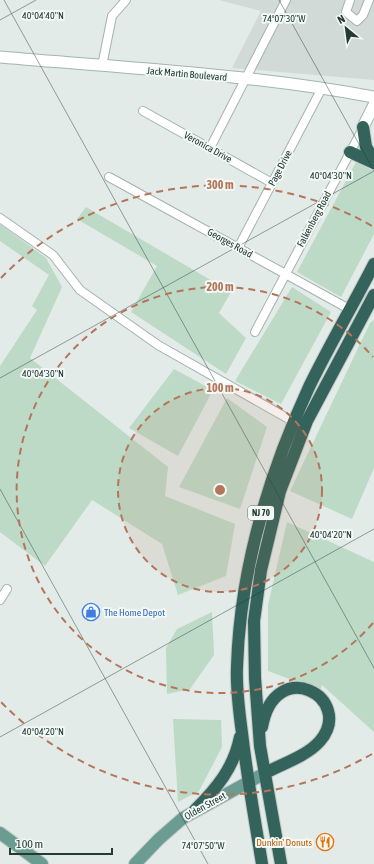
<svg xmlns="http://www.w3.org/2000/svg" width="374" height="864" font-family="'Asap Condensed',sans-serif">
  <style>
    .built { fill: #d1dad6 }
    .green { fill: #bddac6 }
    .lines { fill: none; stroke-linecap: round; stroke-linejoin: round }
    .street-casing { stroke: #a5b2ae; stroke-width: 10 }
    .secondary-casing { stroke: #a2b5af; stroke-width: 13 }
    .primary-casing { stroke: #c2c8c6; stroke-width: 14 }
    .highway-casing { stroke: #c2c8c6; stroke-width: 14 }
    .street { stroke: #fff; stroke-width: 8 }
    .secondary { stroke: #fff; stroke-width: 11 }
    .primary { stroke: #6b9c91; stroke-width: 12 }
    .highway { stroke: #33635b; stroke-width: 12 }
    .ticks { fill: none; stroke: #243a35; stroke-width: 1; stroke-opacity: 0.45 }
    .ring { fill: none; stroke: #b4765a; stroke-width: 2; stroke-dasharray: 7 5 }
    .labels { text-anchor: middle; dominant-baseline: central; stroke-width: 4; stroke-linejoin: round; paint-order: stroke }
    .shield { fill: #f2f8f5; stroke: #62736f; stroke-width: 1 }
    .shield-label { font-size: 9px; font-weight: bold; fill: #243a35 }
    .street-label { font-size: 10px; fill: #243a35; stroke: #f2f8f5 }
    .shop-label { font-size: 10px; fill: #366cbe; stroke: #f2f8f5; text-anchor: start }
    .food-label { font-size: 10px; fill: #c56008; stroke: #f2f8f5; text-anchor: end }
    .ticks-label { font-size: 10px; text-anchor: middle; fill: #243a35; stroke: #f2f8f5; stroke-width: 4; stroke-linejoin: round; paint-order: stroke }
    .centre { fill: #b4765a; stroke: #f2f8f5; stroke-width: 2 }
    .ring-label { font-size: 12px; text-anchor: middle; font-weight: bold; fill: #b4765a; stroke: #f2f8f5; stroke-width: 4; stroke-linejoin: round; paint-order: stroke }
  </style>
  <rect width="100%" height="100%" fill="#e2ebe7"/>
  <path class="built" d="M219 0H374V80L232 68 261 11Z"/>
  <path class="green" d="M356 162 374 171V234L341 297 297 272Z
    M86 207 231 292 219 313 246 338 226 374 131 312 157 266 77 219Z
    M0 224 46 258 62 287 30 358 168 467 165 496 235 524 226 576 178 595 162 544 92 500 45 566 0 532V366L37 310 32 306 49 275 0 241Z
    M292 287 331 312 281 404 235 381Z
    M374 320V468L352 519 290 491 370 323Z
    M174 369 213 390 178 456 129 428Z
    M227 398 267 427 240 509 179 487Z
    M287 522 374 562V732L322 685 320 690 268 671V605Z
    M212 612 214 655 190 689 167 694 166 648 177 629Z
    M173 719 221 720 222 747 199 791 178 802Z"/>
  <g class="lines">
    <defs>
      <path id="street" d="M350 0 346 12 357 21 363 15 369 0
        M102 66 112 16 126 0
        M143 111 272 183
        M210 148 286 0
        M109 177 351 310
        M0 218 53 255 80 290 158 345 294 422
        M238 248 322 88
        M255 332 363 128
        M0 600 7 589"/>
      <path id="secondary" d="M0 57C125 68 251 74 374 97
        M363 127 374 105"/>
      <path id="primary" d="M0 833 42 864
        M135 864 159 839 183 818 265 773"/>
      <path id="highway" d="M363 127 366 147 374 160
        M350 152 374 163
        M262 727C275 654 356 698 320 741 307 756 282 764 265 773
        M195 810C216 789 234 768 240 737
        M262 864C255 820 247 777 242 733 239 711 236 689 237 667 240 569 268 476 309 387 329 346 353 305 374 264
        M281 864 260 746 255 678 254 621 261 570 280 491 307 421 374 295"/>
    </defs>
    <use href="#street" class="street-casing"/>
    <use href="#secondary" class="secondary-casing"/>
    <use href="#primary" class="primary-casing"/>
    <use href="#highway" class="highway-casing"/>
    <use href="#street" class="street"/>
    <use href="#secondary" class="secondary"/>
    <use href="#primary" class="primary"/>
    <use href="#highway" class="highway"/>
  </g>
  <path class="ticks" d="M4 0 374 668M279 0 374 171M0 20 36 0M0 378 374 171M0 489 208 864M0 737 374 529"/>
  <circle cx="220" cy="490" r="102" fill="#b4765a" fill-opacity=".12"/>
  <g class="ring">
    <circle cx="220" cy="490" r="102"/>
    <path d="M373 623A203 203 0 1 1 373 357"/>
    <path d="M372 754A305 305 0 0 1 1 702M1 278A305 305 0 0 1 372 226"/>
  </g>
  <defs>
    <symbol id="shop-ring" viewBox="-11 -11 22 22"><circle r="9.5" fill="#f2f8f5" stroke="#3f7fe0" stroke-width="1.5"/><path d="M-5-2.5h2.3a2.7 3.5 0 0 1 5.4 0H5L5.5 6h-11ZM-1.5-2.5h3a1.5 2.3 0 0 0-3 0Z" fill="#3f7fe0"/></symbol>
    <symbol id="restaurant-ring" viewBox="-11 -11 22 22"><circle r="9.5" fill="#f2f8f5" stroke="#e8710a" stroke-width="1.5"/><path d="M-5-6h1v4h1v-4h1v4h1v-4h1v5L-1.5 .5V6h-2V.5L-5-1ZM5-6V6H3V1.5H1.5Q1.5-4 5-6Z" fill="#e8710a"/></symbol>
  </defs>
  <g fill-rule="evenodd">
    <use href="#shop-ring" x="81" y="602" width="20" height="20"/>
    <use href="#restaurant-ring" x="315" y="832" width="20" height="20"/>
  </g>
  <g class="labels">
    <rect class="shield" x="248" y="506" width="26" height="14" rx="3"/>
    <g class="shield-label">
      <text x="261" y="513">NJ 70</text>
    </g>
    <g class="street-label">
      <text transform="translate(187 74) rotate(5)">Jack Martin Boulevard</text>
      <text transform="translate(208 147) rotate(29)">Veronica Drive</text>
      <text transform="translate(280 168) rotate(-62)">Page Drive</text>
      <text transform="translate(314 219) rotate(-62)">Falkenberg Road</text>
      <text transform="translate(230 243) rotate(29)">Georges Road</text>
      <text transform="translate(205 806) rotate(-29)">Olden Street</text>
    </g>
    <g class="shop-label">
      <text x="104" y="612">The Home Depot</text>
    </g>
    <g class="food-label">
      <text x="312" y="842">Dunkin' Donuts</text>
    </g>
  </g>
  <g class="ticks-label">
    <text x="43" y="19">40°04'40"N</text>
    <text x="284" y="22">74°07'30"W</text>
    <text x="331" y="179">40°04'30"N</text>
    <text x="43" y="377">40°04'30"N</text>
    <text x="331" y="538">40°04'20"N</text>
    <text x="43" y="735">40°04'20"N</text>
    <text x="203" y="849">74°07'50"W</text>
  </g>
  <circle cx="220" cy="490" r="6" class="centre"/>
  <g class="ring-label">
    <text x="220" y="189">300 m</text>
    <text x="220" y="291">200 m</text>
    <text x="220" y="392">100 m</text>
  </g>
  <g transform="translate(346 28) rotate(331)" stroke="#f2f8f5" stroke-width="3" paint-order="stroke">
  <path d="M0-3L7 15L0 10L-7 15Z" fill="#243a35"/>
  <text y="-6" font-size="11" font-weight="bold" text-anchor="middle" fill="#243a35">N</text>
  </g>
  <path d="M10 848v6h102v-6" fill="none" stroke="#243a35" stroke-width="2"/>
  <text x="16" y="848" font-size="12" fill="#243a35" stroke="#f2f8f5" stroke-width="3" paint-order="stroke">100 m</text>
</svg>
